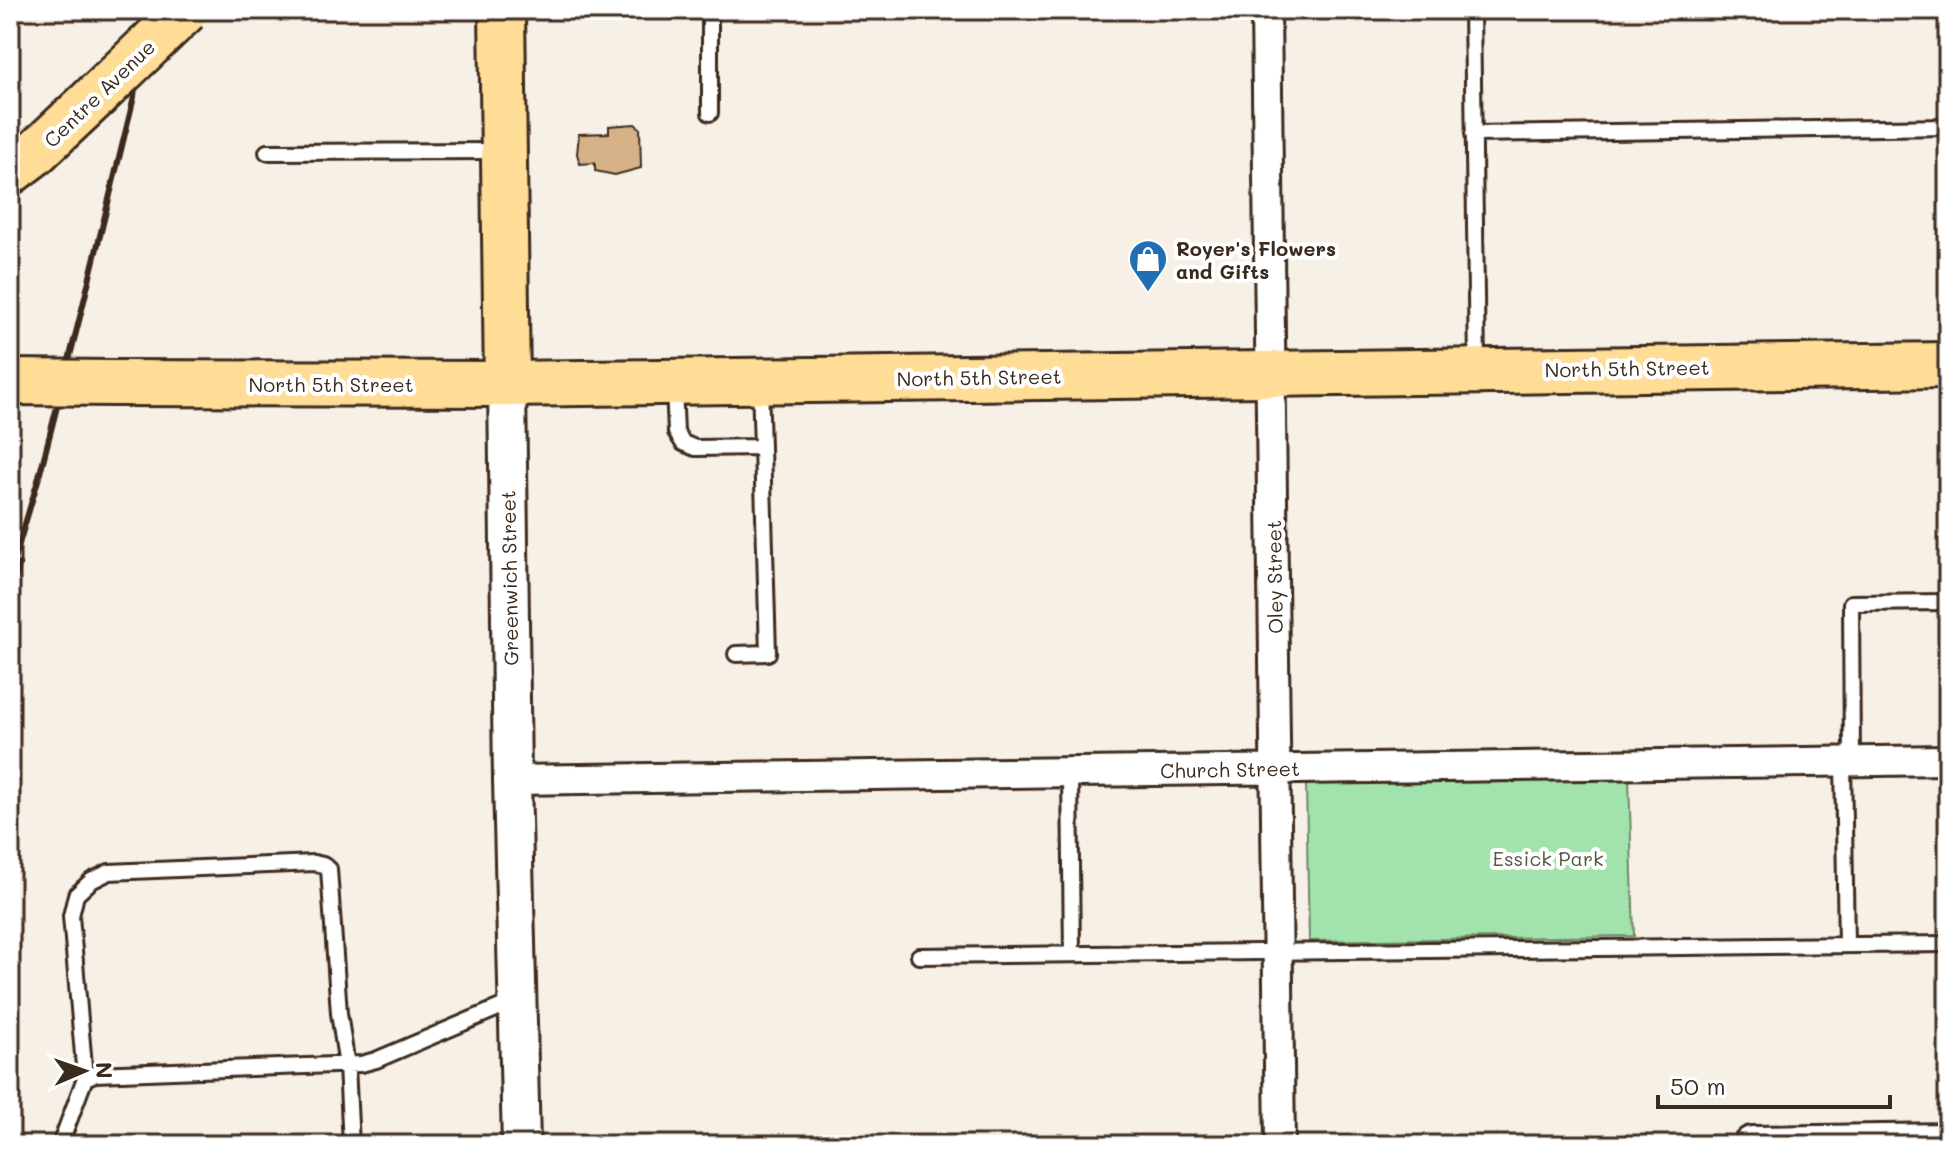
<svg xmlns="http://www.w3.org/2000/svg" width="1958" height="1155" font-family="Mali,sans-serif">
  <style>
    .green { fill: #a2e3ad; stroke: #6e8666; stroke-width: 2 }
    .building { fill: #d7b289; stroke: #3b2a1e; stroke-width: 2 }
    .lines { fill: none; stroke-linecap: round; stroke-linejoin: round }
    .service-casing { stroke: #3b2a1e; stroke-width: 20 }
    .minor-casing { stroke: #3b2a1e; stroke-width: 34 }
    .tertiary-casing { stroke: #3b2a1e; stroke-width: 42 }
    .primary-casing { stroke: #3b2a1e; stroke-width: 50 }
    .service { stroke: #fff; stroke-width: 14 }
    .minor { stroke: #fff; stroke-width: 28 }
    .tertiary { stroke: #fff; stroke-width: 36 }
    .primary { stroke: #ffdd96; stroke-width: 44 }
    .rail { stroke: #3b2a1e; stroke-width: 6 }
    .primary-bridge-casing { stroke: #3b2a1e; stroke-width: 50; stroke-linecap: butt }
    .primary-bridge { stroke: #ffdd96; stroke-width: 44 }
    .labels { text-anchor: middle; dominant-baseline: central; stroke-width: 8; stroke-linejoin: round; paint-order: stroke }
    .street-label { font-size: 20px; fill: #3b2a1e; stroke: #fff }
    .poi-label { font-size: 20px; font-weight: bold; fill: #3b2a1e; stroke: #fff; text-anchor: start }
    .park-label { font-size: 20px; fill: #555842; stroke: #fff }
  </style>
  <rect width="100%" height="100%" fill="#f7f0e7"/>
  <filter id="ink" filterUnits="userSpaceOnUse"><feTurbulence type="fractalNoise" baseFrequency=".0125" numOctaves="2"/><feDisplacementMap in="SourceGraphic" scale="16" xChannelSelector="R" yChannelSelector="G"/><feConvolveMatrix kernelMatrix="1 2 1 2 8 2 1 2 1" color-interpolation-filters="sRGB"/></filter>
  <g filter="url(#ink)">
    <path class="green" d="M1629 777 1634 936 1309 941 1306 784Z"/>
    <path class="building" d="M635 124 640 128 641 168 615 175 595 171V163L580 164 577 154 579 134 609 133V126Z"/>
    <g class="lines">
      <defs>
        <path id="service" d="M710 10V113
          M1472 10 1477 366
          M1473 134 1948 127
          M267 152 500 151
          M760 385 762 447
          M674 387 676 432 683 443 695 448 762 447 768 653 736 654
          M1843 761 1846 945
          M1852 761 1851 603 1948 602
          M1070 773 1072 954
          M919 956 1948 944
          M85 1078 95 1074 361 1064 376 1060 517 1000
          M60 1145 85 1078 71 916 76 895 91 881 109 872 314 863 323 865 329 869 339 1013 347 1066 351 1145"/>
        <path id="minor" d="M1266 10 1280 1145
          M512 780 1948 760"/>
        <path id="tertiary" d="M507 384 512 780 521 1145
          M1752 1145 1948 1142"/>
        <path id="primary" d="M502 10 507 384
          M10 172 34 154 96 96
          M114 383 507 384 1948 365"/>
      </defs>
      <use href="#service" class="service-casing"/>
      <use href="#minor" class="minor-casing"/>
      <use href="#tertiary" class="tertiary-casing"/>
      <use href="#primary" class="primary-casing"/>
      <use href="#service" class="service"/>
      <use href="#minor" class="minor"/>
      <use href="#tertiary" class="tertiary"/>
      <use href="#primary" class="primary"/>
      <path class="rail" d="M10 574 39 477 82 309 134 97 143 10
        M10 607 19 564"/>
      <defs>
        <path id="primary-bridge" d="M96 96 186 10
          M10 382 114 383"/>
      </defs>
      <use href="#primary-bridge" class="primary-bridge-casing"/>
      <use href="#primary-bridge" class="primary-bridge"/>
    </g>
  </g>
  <defs>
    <symbol id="shop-pin" viewBox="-11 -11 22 30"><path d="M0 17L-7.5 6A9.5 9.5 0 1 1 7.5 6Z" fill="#1f6fb2" stroke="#fff"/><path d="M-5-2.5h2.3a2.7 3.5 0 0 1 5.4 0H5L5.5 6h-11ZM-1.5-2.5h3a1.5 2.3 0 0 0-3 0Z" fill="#fff"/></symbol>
  </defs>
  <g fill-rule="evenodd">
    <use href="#shop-pin" x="1126" y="237" width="44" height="60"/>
  </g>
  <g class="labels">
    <g class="street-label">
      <text transform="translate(99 93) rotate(-44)">Centre Avenue</text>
      <text transform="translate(1627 368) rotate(-1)">North 5th Street</text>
      <text transform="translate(979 377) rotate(-1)">North 5th Street</text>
      <text x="331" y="384">North 5th Street</text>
      <text transform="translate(1274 577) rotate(-91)">Oley Street</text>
      <text transform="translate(509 578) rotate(-91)">Greenwich Street</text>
      <text transform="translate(1230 769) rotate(-1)">Church Street</text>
    </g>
    <g class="poi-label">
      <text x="1176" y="248">Royer's Flowers<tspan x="1176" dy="23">and Gifts</tspan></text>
    </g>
    <g class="park-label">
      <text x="1548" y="858">Essick Park</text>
    </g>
  </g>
  <rect width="1958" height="1155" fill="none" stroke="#fff" stroke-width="40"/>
  <rect x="20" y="20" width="1918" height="1115" fill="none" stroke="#3b2a1e" stroke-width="3" filter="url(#ink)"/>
  <g transform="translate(84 1071) rotate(88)" stroke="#ffffff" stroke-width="6" paint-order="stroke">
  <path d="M0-6L14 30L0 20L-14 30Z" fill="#3b2a1e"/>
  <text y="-12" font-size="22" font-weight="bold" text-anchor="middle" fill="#3b2a1e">N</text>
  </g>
  <path d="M1658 1095v12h232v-12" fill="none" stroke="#3b2a1e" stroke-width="4"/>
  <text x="1670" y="1095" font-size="24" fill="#3b2a1e" stroke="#ffffff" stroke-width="6" paint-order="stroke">50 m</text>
</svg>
